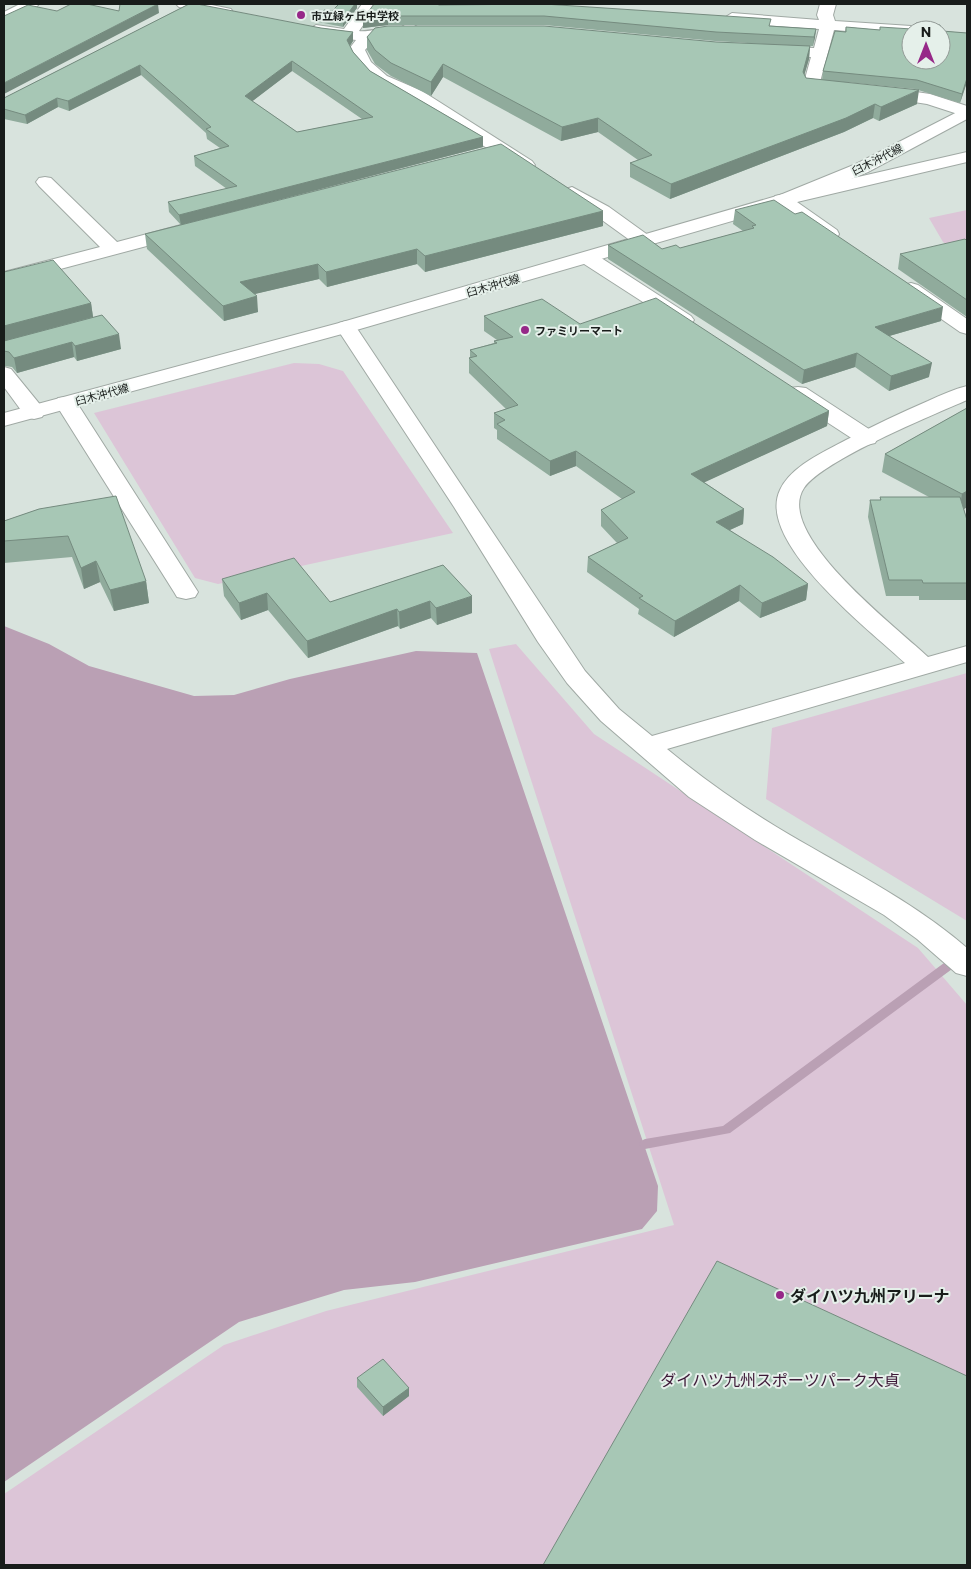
<svg xmlns="http://www.w3.org/2000/svg" width="971" height="1569" font-family="Commissioner,'Noto Sans JP',sans-serif">
  <style>
    .built { fill: #c6d8ce }
    .green { fill: #dcc5d7 }
    .water { fill: #baa0b4 }
    .lines { fill: none; stroke-linecap: round; stroke-linejoin: round }
    .stream { fill: #baa0b4; fill-rule: evenodd }
    .minor-casing { stroke: #a0a9a4; stroke-width: 2 }
    .tertiary-casing { stroke: #a0a9a4; stroke-width: 2 }
    .secondary-casing { stroke: #a0a9a4; stroke-width: 2 }
    .minor { fill: #fff; fill-rule: evenodd }
    .tertiary { fill: #fff; fill-rule: evenodd }
    .secondary { fill: #fff; fill-rule: evenodd }
    .wall { fill: #90ab9c; fill-rule: evenodd }
    .shaded-wall { fill: #758b7f }
    .building { fill: #a7c7b5; stroke: #758b7f; fill-rule: evenodd }
    .poi-dot { fill: #962888; stroke: #e5f0ea; stroke-width: 2 }
    .labels { text-anchor: middle; dominant-baseline: central; stroke-width: 4; stroke-linejoin: round; paint-order: stroke }
    .far-poi-label { font-size: 11px; font-weight: bold; fill: #181c1a; stroke: #e5f0ea; text-anchor: start }
    .far-street-label { font-size: 11px; fill: #181c1a; stroke: #e5f0ea }
    .near-poi-label { font-size: 16px; font-weight: bold; fill: #181c1a; stroke: #e5f0ea; text-anchor: start }
    .near-park-label { font-size: 16px; fill: #3e1a38; stroke: #e5f0ea }
  </style>
  <rect width="100%" height="100%" fill="#d8e3dd"/>
  <path class="built" d="M198 4H356L336 26 328 29Z"/>
  <path class="green" d="M967 210V257L943 242 929 218Z
    M294 363 319 364 343 371 453 533 218 584 195 578 94 413Z
    M516 644 594 734 918 948 967 1005V1565H4V1494L224 1345 326 1311 674 1225 489 649Z
    M967 673V921L766 799 772 728Z"/>
  <path class="water" d="M4 626 49 644 89 666 194 696 234 695 290 679 416 651 477 653 658 1186 657 1211 642 1229 415 1282 344 1290 239 1322 4 1482Z"/>
  <g class="lines">
    <path class="stream" d="M967 948V958L730 1133 645 1149 641 1147 639 1144 641 1141 645 1139 723 1126 963 949Z"/>
    <defs>
      <path id="minor" d="M20 4H39L36 7 4 23V12Z
        M176 4H207L231 9 233 12 225 17 179 7Z
        M362 4H378L359 31C372 33 403 20 412 33 405 43 384 34 374 40 371 42 368 47 365 50L371 62 387 76 422 91 532 161 535 165 532 169H520L410 99 375 84 358 67 349 49 356 40 316 35 308 30 316 25 344 29Z
        M433 4H452L414 26 408 28 400 23Z
        M820 4H836L833 15 835 21 911 26 918 30H911V36L834 30 820 82 847 85 849 89 847 93 841 94 805 90 803 86 811 57 771 56 763 51 771 46 814 48 819 29 732 23 724 18 732 13 819 20 817 15Z
        M881 87 930 94 967 106V117L927 104 875 96 873 92 875 88Z
        M967 152V162L797 202 837 230 839 234 837 238H823L773 200 775 196Z
        M45 177 51 178 117 242 181 225 188 227 190 231 188 235 4 284V272L100 247 39 186 36 182 39 178Z
        M572 187 609 207 652 238 655 242 652 246H638L595 215 566 197 563 193 566 189Z
        M588 252 595 254 691 316 694 320 691 324 684 326 677 324 581 262 578 258 581 254Z
        M911 283 918 285 967 319V334L960 332 904 293 901 289 904 285Z
        M4 367 11 369 42 407 45 412 42 417 34 419 26 417 4 387Z
        M798 387 806 388 875 433 878 438 875 443 867 445 859 443 790 398 787 393 790 388Z
        M66 397 74 398 77 403 198 592 195 597 186 599 177 597 174 592 55 403 58 398Z"/>
      <path id="tertiary" d="M346 321 353 323 356 327 585 671 619 709 652 736 905 663C871 631 755 542 780 490 791 466 824 452 846 440 873 426 900 413 928 401 941 395 954 389 967 386V400C933 415 823 460 804 488 773 534 899 629 928 657L967 646V662L667 749C702 778 737 803 775 826 841 866 909 898 967 948V976L956 973 917 939 884 915 755 840 689 797 601 721 567 683 538 642 454 507 336 327 339 323Z"/>
      <path id="secondary" d="M967 107V119L868 172 794 203 353 331 4 426V413L339 323 780 195 856 164Z"/>
    </defs>
    <use href="#minor" class="minor-casing"/>
    <use href="#tertiary" class="tertiary-casing"/>
    <use href="#secondary" class="secondary-casing"/>
    <use href="#minor" class="minor"/>
    <use href="#tertiary" class="tertiary"/>
    <use href="#secondary" class="secondary"/>
  </g>
  <path class="wall" d="M189 4 321 28 353 32V41L350 46 353 52 370 71 483 137V147L181 225 169 212 168 202 227 189 195 166 194 156 220 148 207 139 206 133 141 75 69 111 58 107 27 124 4 119V98ZM292 71 362 119 297 132 252 101Z
    M339 4H357V8L343 27 319 22 318 16 332 11Z
    M439 5 770 26 816 29 813 46H810L809 59 804 75 806 78 822 80 823 71 845 32 846 27 880 30 942 31 967 33V82L960 103 915 89 845 82 917 104 879 121 873 118 844 132 670 199 630 177V163L638 160 598 132 561 141 443 77 431 96 391 76 375 64 367 50V37L716 42 766 44 715 41 544 25H388L363 28V19Z
    M735 210 941 321 889 336 929 377 889 391 855 367 802 384 608 259V245L662 249 680 248 743 231 733 224Z
    M603 211V226L425 272 417 264 327 287 319 279 254 294 258 312 224 321 147 249 145 234Z
    M967 241V317L898 269 900 254Z
    M4 272 91 303 93 317 121 349 77 361 74 357 17 373 12 367 4 366Z
    M484 316 580 324 829 411 827 426 704 482 744 509 743 524 730 530 808 584 806 600 760 618 739 601 674 637 638 614 639 609 587 572 588 557 617 543 601 526V510L622 499 576 466 550 476 497 439V430L494 428V413L506 409 469 373V358L470 357V350L494 343V341L497 340 484 331Z
    M967 408 964 509 967 520V600H919V596H886L868 517 870 500H880V497H929L882 472 885 454Z
    M39 509 146 581 149 603 114 611 100 582 84 589 72 557 4 563V521Z
    M443 565 472 613 437 625 431 618 400 629 398 626 308 658 268 610 241 620 224 596 222 579 330 602Z
    M357 1378 409 1388V1396L383 1416 357 1387Z"/>
  <path class="shaded-wall" d="M158 4 159 13 4 94V83Z
    M355 4H357V8L343 27V20Z
    M388 16V25L363 28V19Z
    M816 29 815 38 813 46 814 37Z
    M353 32V41L347 50V40Z
    M810 46 809 59 801 86 803 72Z
    M292 61V71L246 106 245 96Z
    M443 64V77L431 96V82Z
    M140 65 141 75 69 111 68 101Z
    M967 78V82L960 103 962 94Z
    M919 90 917 104 879 121 881 107Z
    M57 98 58 107 27 124 25 115Z
    M875 104 873 118 844 132 670 199 671 184Z
    M598 118V132L561 141 562 127Z
    M483 137V147L181 225 179 215Z
    M603 211V226L425 272V256Z
    M417 249V264L327 287 326 272Z
    M318 264 319 279 242 297 240 282Z
    M257 296 258 312 224 321 223 306Z
    M91 303 93 317 4 341V326Z
    M943 307 941 321 872 341 875 327Z
    M119 334 121 349 77 361 75 346Z
    M72 342 74 357 17 373 14 358Z
    M857 353 855 367 802 384 804 370Z
    M932 363 929 377 889 391 891 376Z
    M829 411 827 426 690 489 691 474Z
    M576 451V466L550 476V461Z
    M967 491V507L959 513 962 494Z
    M744 509 743 524 714 537 716 522Z
    M96 561 100 582 84 589 81 568Z
    M146 581 149 603 114 611 110 590Z
    M808 584 806 600 760 618 762 603Z
    M740 585 739 601 674 637 675 621Z
    M267 593 268 610 241 620 239 603Z
    M472 596V613L437 625 436 608Z
    M430 601 431 618 400 629 399 612Z
    M397 609 398 626 308 658 307 641Z
    M409 1388V1396L383 1416V1407Z"/>
  <path class="building" d="M71 4H87L119 11 120 4H158L4 83V16L28 5 57 11Z
    M189 4H197L321 28 353 32 347 40 353 52 370 71 483 137 179 215 168 202 237 186 194 156 229 146 206 129 211 127 140 65 68 101 57 98 25 115 4 109V98ZM292 61 373 117 297 132 245 96Z
    M339 4H355L343 20 318 16 324 10 332 11Z
    M374 4H437L439 5 544 4 771 19 769 26 816 29 814 37 716 32 544 16H388L363 19Z
    M916 23 940 25 942 31 967 33V78L962 94 917 80 823 71 835 31 846 32V27L880 30V27L912 29ZM911 30H941V60H911Z
    M388 26H544L716 42 810 46 803 72 806 78 919 90 881 107 875 104 846 118 671 184 630 163 652 155 598 118 562 127 443 64 431 82 391 63 375 50 367 37 375 28Z
    M501 144 603 211 425 256 417 249 326 272 318 264 240 282 257 296 223 306 145 234Z
    M774 200 795 214 802 212 943 307 875 327 932 363 891 376 857 353 804 370 608 245 643 235 662 249 676 245 680 248 754 228 752 226 756 225 735 210Z
    M965 239 967 241V300L900 254Z
    M53 260 91 303 4 326V272Z
    M656 298 829 411 691 474 744 509 716 522 773 557 808 584 762 603 740 585 675 621 639 598 643 596 588 557 628 538 601 510 635 492 576 451 550 461 497 424 505 420 494 413 518 405 469 358 477 356 470 350 497 343 494 341 513 337 484 316 542 299 580 324Z
    M102 315 119 334 75 346 72 342 14 358 9 352 4 351V341Z
    M967 408V491L962 494 885 454Z
    M116 496 146 581 110 590 96 561 81 568 68 536 4 541V521L39 509Z
    M880 497H960L967 520V583H923L922 580H889L870 500H881Z
    M294 558 330 602 443 565 472 596 436 608 430 601 399 612 397 609 307 641 267 593 239 603 222 579Z
    M717 1261 967 1376V1565H543Z
    M383 1359 409 1388 383 1407 357 1378Z"/>
  <g class="poi-dot">
    <circle cx="301" cy="15" r="5"/>
    <circle cx="525" cy="330" r="5"/>
    <circle cx="780" cy="1295" r="5"/>
  </g>
  <g class="labels">
    <g class="far-poi-label">
      <text x="311" y="15">市立緑ヶ丘中学校</text>
      <text x="535" y="330">ファミリーマート</text>
    </g>
    <g class="far-street-label">
      <text transform="translate(877 159) rotate(-27)">臼木沖代線</text>
      <text transform="translate(493 285) rotate(-16)">臼木沖代線</text>
      <text transform="translate(102 394) rotate(-15)">臼木沖代線</text>
    </g>
    <g class="near-poi-label">
      <text x="790" y="1295">ダイハツ九州アリーナ</text>
    </g>
    <g class="near-park-label">
      <text x="780" y="1379">ダイハツ九州スポーツパーク大貞</text>
    </g>
  </g>
  <rect width="971" height="1569" fill="none" stroke="#181c1a" stroke-width="10"/>
  <g transform="translate(926 45)"><circle r="24" fill="#e5f0ea" stroke="#939b97"/>
  <path d="M0-4L9 19L0 12L-9 19Z" fill="#962888"/>
  <text y="-8" font-size="14" font-weight="bold" text-anchor="middle" fill="#181c1a">N</text>
  </g>
</svg>
